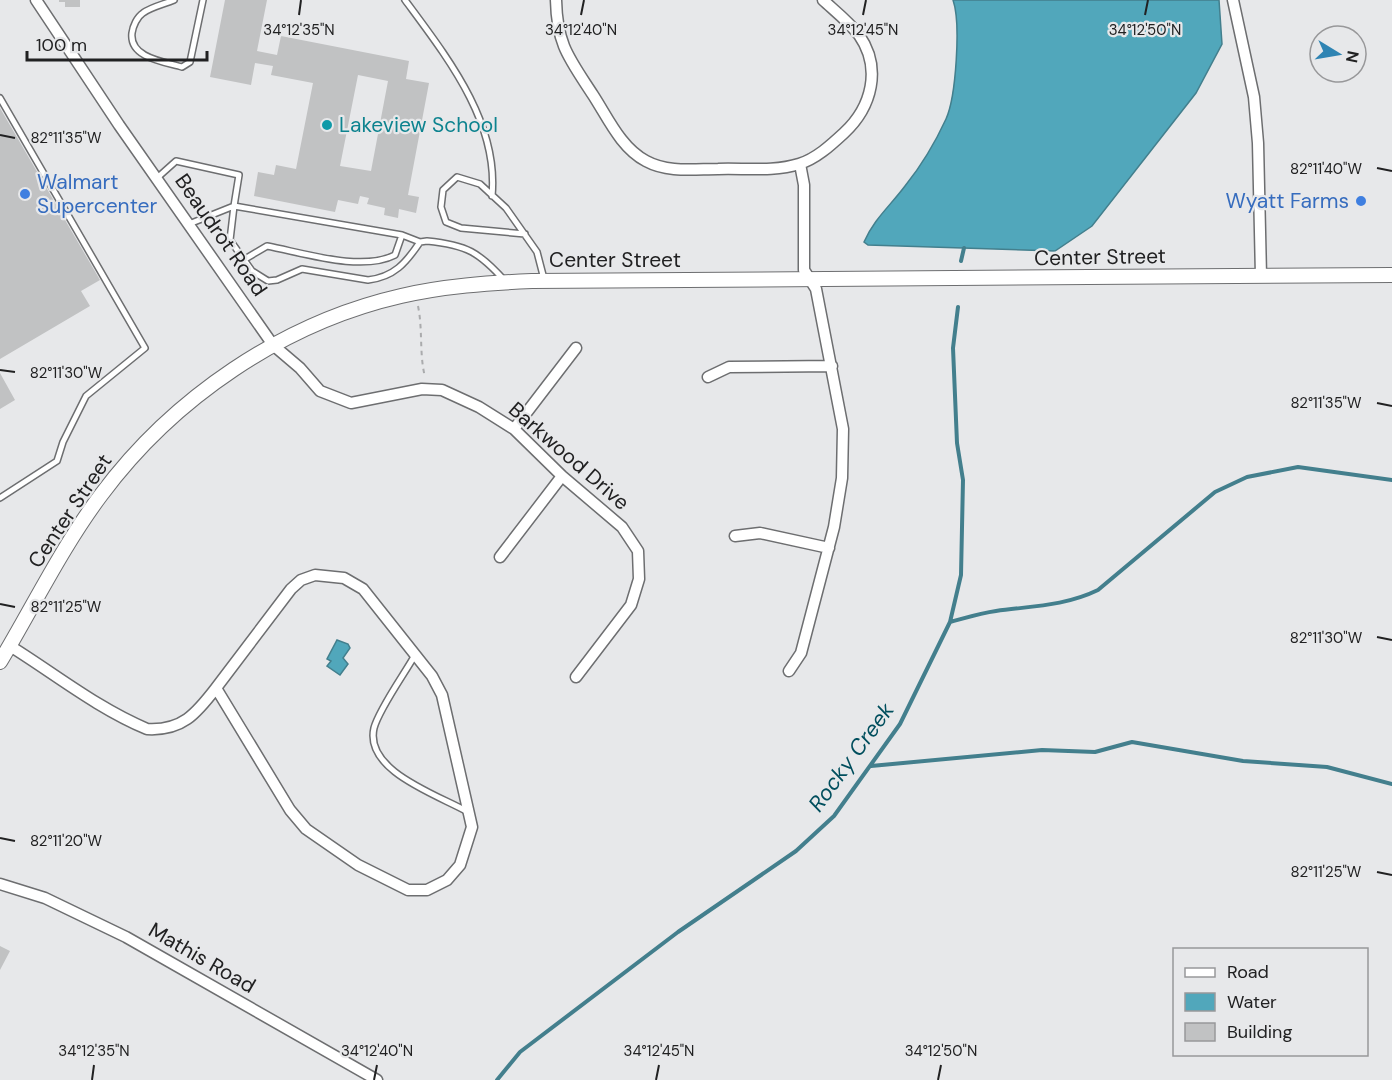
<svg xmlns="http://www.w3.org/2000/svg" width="1392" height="1080" font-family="'DM Sans',sans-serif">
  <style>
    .water { fill: #51a7bb; stroke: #437f8d; stroke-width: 1.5 }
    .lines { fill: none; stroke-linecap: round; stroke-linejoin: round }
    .stream { stroke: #437f8d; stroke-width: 4 }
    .building { fill: #c1c2c3; fill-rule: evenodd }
    .service-casing { stroke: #6d6e70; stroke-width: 8 }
    .minor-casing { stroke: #6d6e70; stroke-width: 13 }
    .tertiary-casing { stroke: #6d6e70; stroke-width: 16 }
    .path { stroke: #aaabad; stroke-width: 2; stroke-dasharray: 4.5 4.5; stroke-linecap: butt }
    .service { stroke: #fff; stroke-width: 5 }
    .minor { stroke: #fff; stroke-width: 10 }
    .tertiary { stroke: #fff; stroke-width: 14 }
    .ticks { fill: none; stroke: #212122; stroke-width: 2 }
    .culture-dot { fill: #0f9aa8; stroke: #e7e8ea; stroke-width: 2 }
    .shop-dot { fill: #3f7fe0; stroke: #e7e8ea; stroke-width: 2 }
    .labels { text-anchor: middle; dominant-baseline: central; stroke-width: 4.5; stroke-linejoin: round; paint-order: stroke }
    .culture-label { font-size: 21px; fill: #0d838f; stroke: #e7e8ea; text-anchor: start }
    .shop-label { font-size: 21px; fill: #366cbe; stroke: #e7e8ea; text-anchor: start }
    .street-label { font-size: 21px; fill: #212122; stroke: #e7e8ea }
    .water-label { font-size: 22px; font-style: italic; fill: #004e5d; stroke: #e7e8ea }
    .ticks-label { font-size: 15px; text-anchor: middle; fill: #212122; stroke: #e7e8ea; stroke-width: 4.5; stroke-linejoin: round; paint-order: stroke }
  </style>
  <rect width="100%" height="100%" fill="#e7e8ea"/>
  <path class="water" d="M953 0H1219L1222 44 1196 93 1092 226 1055 251 868 245 864 242C874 219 890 206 905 186 921 166 935 143 946 119 956 97 961 23 953 0Z
    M337 640 348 644 350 648 343 658 348 664 340 675 327 666 331 661 327 659Z"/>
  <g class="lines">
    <path class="stream" d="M961 261 964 248
      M950 622C965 618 981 613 996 611 1032 606 1065 606 1098 590L1215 492 1247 477 1298 467 1392 480
      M871 766 1042 750 1095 752 1132 742 1243 761 1327 767 1392 784
      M497 1080 520 1052 678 932 796 851 834 816 900 724 950 622 961 575 963 480 957 443 953 348 958 307"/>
  </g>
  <path class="building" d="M59 0H80V7H65V2H59Z
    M225 0H267L257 51 277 55 281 36 409 61 406 79 429 83 408 195 419 197 416 213 399 209 398 218 384 215 385 208 367 204 369 198 360 196 358 204 338 200 335 212 254 196 258 172 274 175 276 165 296 169 313 83 271 75 273 66 255 63 251 85 210 77ZM358 75 388 81 371 171 340 166Z
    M0 108 100 280 81 291 90 306 0 359Z
    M0 373 15 400 0 409Z
    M0 946 10 951 0 970Z"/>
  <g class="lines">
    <defs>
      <path id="service" d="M174 0C165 4 151 7 143 13 137 17 133 26 132 33 129 58 165 62 182 67L190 62 203 0
        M405 0C447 57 499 122 492 196
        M0 98 145 348 86 396 63 442 57 461 0 498
        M157 178 176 161 239 175 234 206 402 235 420 242
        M189 224 234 206 230 240 252 271 268 281 277 280 302 269 368 280C394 277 406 263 420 242L427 241C467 245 479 252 505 281
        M525 234 461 228 446 222 441 207 443 190 457 177 480 184 506 208 537 252 544 279
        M245 259 267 246C304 253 362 272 395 255L402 235
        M415 655C405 673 379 709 374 728 364 771 438 795 468 812"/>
      <path id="minor" d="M36 0 119 125 273 345 300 368 320 391 351 403 422 389 442 390 479 407 514 429 562 476 622 527 638 551 639 579 631 605 576 677
        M556 0C557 45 569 58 593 95 608 118 621 148 646 161 668 173 694 169 718 169 744 168 774 172 799 164 816 159 831 145 844 133 872 107 882 68 859 35 849 22 835 11 823 0
        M1233 0 1254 97 1258 143 1261 276
        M708 377 729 367 832 366
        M514 429 576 348
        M735 536 760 533 829 548
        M500 557 562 476
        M315 575 344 578 363 589 432 676 442 695 472 827 460 865 447 880 427 890H408L358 865 306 829 290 810 216 688 291 589 301 580Z
        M10 646C55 674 97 708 147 729 182 731 196 714 216 688
        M789 671 801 653 834 527 842 478 843 429 816 289 804 270V185L800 164
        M0 884 45 898 126 937 377 1080"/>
      <path id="tertiary" d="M0 662C33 607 62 547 101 495 173 398 283 323 401 296 444 286 488 283 532 281L1392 275"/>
    </defs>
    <use href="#service" class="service-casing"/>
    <use href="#minor" class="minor-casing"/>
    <use href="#tertiary" class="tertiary-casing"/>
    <path class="path" d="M418 306C423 330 419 353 425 377"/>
    <use href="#service" class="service"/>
    <use href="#minor" class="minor"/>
    <use href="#tertiary" class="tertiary"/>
  </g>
  <path class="ticks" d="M299 15 301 0M581 15 584 0M863 15 866 0M1145 15 1148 0M0 135 15 138M1377 168 1392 171M0 370 15 372M1377 403 1392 406M0 604 15 607M1377 637 1392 640M0 838 15 841M1377 872 1392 875M92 1080 94 1065M374 1080 377 1065M656 1080 659 1065M938 1080 941 1065"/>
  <circle class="culture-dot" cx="327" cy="125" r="6"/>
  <g class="shop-dot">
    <circle cx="25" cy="194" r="6"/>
    <circle cx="1361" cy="201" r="6"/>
  </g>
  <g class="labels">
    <g class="culture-label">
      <text x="339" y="125">Lakeview School</text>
    </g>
    <g class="shop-label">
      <text x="37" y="182">Walmart<tspan x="37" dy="24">Supercenter</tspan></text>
      <text x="1349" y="201" text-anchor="end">Wyatt Farms</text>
    </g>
    <g class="street-label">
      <text transform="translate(221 235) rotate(55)">Beaudrot Road</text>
      <text transform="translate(1100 257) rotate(-1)">Center Street</text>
      <text x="615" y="260">Center Street</text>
      <text transform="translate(569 456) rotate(41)">Barkwood Drive</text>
      <text transform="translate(70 511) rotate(-56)">Center Street</text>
      <text transform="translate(202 958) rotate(30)">Mathis Road</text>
    </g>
    <g class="water-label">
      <text transform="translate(851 757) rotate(-54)">Rocky Creek</text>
    </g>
  </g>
  <g class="ticks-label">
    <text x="299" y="35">34°12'35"N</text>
    <text x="581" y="35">34°12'40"N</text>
    <text x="863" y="35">34°12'45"N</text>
    <text x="1145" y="35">34°12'50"N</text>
    <text x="66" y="143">82°11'35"W</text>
    <text x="1326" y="174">82°11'40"W</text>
    <text x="66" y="378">82°11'30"W</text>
    <text x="1326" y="408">82°11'35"W</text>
    <text x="66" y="612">82°11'25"W</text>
    <text x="1326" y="643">82°11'30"W</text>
    <text x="66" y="846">82°11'20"W</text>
    <text x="1326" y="877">82°11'25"W</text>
    <text x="94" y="1056">34°12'35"N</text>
    <text x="377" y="1056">34°12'40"N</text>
    <text x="659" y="1056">34°12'45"N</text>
    <text x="941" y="1056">34°12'50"N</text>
  </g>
  <rect x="1173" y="948" width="195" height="108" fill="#e7e8ea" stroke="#98989a" stroke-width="1.5"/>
  <rect x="1185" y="968" width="30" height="9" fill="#ffffff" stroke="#98989a" stroke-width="1.5"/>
  <text x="1227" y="978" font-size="18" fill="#212122">Road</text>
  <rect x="1185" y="993" width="30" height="18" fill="#51a7bb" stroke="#98989a" stroke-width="1.5"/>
  <text x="1227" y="1008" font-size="18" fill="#212122">Water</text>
  <rect x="1185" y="1023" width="30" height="18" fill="#c1c2c3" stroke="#98989a" stroke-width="1.5"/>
  <text x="1227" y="1038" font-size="18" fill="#212122">Building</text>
  <g transform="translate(1338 54) rotate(101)"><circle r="28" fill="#e7e8ea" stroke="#98989a" stroke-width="1.5"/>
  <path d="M0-4.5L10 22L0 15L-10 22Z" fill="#2f84b3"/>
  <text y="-9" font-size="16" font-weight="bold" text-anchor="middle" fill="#212122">N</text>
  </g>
  <path d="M27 51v9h180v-9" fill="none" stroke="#212122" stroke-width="3"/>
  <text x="36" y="51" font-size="18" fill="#212122" stroke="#e7e8ea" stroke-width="4.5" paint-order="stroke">100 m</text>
</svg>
